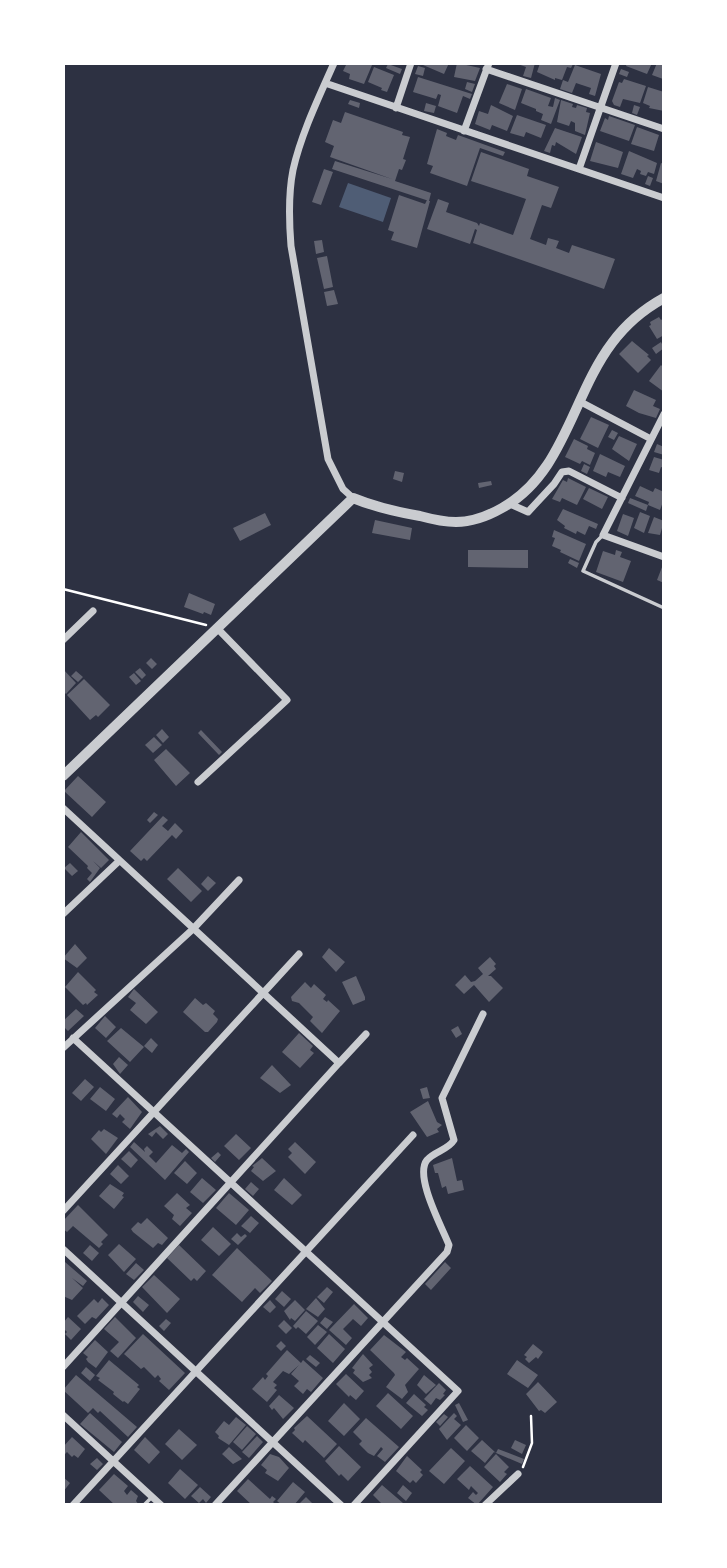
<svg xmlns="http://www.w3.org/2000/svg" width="727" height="1568" font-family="'Varela Round',sans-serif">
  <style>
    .water { fill: #4f5d75 }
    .building { fill: #626471 }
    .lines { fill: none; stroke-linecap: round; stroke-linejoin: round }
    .path { stroke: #fff; stroke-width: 2.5 }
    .service { stroke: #caccd0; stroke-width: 3.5 }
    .minor { stroke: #caccd0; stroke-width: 7 }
    .tertiary { stroke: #caccd0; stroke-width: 10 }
  </style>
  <rect width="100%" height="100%" fill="#2d3142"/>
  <path class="water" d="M348 183 391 198 383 222 339 207Z"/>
  <path class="building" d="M347 63 372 65 364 84 349 79 350 74 343 71Z
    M424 63H449L444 74 423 65Z
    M457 63 480 68 475 81 454 77Z
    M515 63H535L531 78 523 76 526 67Z
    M540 63H570L573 64 571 68 567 67 562 80 555 78V80L537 72Z
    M627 63H652L647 74 626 66Z
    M657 63H664L663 79 652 75Z
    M388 64 402 69 400 74 386 68Z
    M575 65 601 74 595 96 589 94 591 88 576 83 572 93 560 89 563 80 568 82Z
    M418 66 425 68 423 76 415 74Z
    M374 67 394 75 387 92 381 90 382 88 368 82Z
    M621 69 629 72 627 77 619 74Z
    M418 77 472 94 470 99 463 96 457 113 438 106 441 95 438 94 436 99 413 92Z
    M624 79 646 86 640 103 623 99 620 107 614 105 612 101 619 82 622 83Z
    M467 82 475 84 472 92 465 89Z
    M507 84 522 89 515 110 499 103Z
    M648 87 664 92V111L649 108 650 106 643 103Z
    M526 89 551 98 548 106 553 107 555 98 560 100 551 124 541 120 543 114 536 111V109L521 103Z
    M350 100 360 103 359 108 348 104Z
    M561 100 573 104 572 107 576 108 577 105 587 108 586 112 590 113 585 135 575 131V123L571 121 569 126 557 122Z
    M426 103 436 106 434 113 424 111Z
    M491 105 513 116 507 131 492 125 490 130 475 124 479 111 488 114Z
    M634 105 640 107 637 115 632 113Z
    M345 112 403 132 402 135 410 137 403 159 406 160 402 170 399 169 395 181 431 193 429 201 332 169 335 161 392 179 330 157 334 146 325 142 333 120 341 123Z
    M517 115 546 125 541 138 526 132 524 137 510 133Z
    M609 116 635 125 629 141 600 131 605 118 608 120Z
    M637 127 659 135 654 151 631 144Z
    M555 128 582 137 576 154 556 142 555 146 552 145 550 153 544 151Z
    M437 129 447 133 446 136 456 140 458 135 505 152 503 156 480 148 467 186 430 173 433 166 427 164Z
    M596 142 623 152 618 168 590 161Z
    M629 151 657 163 654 174 648 172 646 176 640 174 641 171 637 169 633 178 621 174Z
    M481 152 529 169 527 176 559 187 551 208 542 205 530 239 546 245 548 238 559 241 556 248 569 253 572 245 615 259 604 289 473 243 477 230 475 229 470 244 427 229 438 199 449 203 446 212 477 223 479 226 480 223 513 235 526 199 471 181Z
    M661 163 664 164V184L656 181Z
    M324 169 333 172 321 205 312 202Z
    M648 176 653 178 650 186 645 184Z
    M399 195 425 204 427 200 430 201 417 248 391 240 394 232 388 230Z
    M322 240 324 252 316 254 314 241Z
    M327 256 333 287 324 289 317 258Z
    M334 290 338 304 327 306 324 292Z
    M659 317 661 320 664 318V335L657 339 649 326 651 325 650 322Z
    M632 341 649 355 647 356 651 360 638 373 619 354Z
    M661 342 664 348 656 354 652 348Z
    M661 365 664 368V392L649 381Z
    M634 390 656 400 653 406 660 409 656 418 639 413 626 406Z
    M591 417 609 425 598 448 580 439Z
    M612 430 618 433 614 440 608 437Z
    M619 436 637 444 629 461 612 449Z
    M574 439 588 446 587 449 595 453 590 465 582 461 580 464 565 457Z
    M657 444 664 447V455L654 452Z
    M600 454 625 466 620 477 608 472 606 477 593 471Z
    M654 457 664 460V468L661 467 659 473 649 470Z
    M584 464 590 467 587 474 581 471Z
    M395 471 404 473 402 482 393 479Z
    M568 478 586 487 577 505 562 498 560 502 552 499 563 480 567 482Z
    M491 481 492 485 479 488 478 483Z
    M640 486 653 492 655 488 664 492V499L660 510 648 505 649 502 635 496Z
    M589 488 608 497 602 509 583 499Z
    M630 498 648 505 646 511 628 503Z
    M563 509 598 524 596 529 589 526 585 535 577 531 576 534 564 528 565 526 557 520Z
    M640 512 650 516 644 533 634 528Z
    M265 513 271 525 240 541 233 528Z
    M623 514 634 518 628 536 617 531Z
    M654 517 664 521 660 535 648 533Z
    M375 520 412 528 410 540 372 533Z
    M554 530 586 544 579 561 560 552 561 550 552 546 555 538 552 537Z
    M468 550H528V568L468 567Z
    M616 550 622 552 620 557 631 561 623 582 596 572 603 551 615 555Z
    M570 559 579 563 577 568 568 563Z
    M664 562V583L657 580Z
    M189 593 215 604 211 615 204 612 203 614 184 607Z
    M151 658 157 664 152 669 146 663Z
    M140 668 146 675 142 679 135 672Z
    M63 669 76 683 66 694 63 691Z
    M76 671 83 677 78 682 71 676Z
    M134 673 141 681 136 685 129 677Z
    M84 679 110 705 98 717 96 715 90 720 67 695Z
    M162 729 169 737 163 743 156 735Z
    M201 730 222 752 219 755 198 733Z
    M154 737 162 745 153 753 145 745Z
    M166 749 190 773 176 786 154 760Z
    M78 776 106 802 92 817 64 791Z
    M154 812 158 815 150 823 147 820Z
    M163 816 168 820 162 826 168 831 175 823 183 831 176 839 172 835 147 861 144 858 141 861 130 851Z
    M81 832 109 860 101 868 93 861 100 868 90 882 87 879 92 873 87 868 88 866 68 847Z
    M70 863 78 871 72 876 64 868Z
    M178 868 202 891 191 902 167 879Z
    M208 876 216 883 208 891 201 884Z
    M75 944 87 958 77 968 63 958Z
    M329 948 345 962 336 972 322 957Z
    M490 957 496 964 494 966 496 969 488 976H491L503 988 489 1002 474 985 464 994 455 985 465 975 471 982 475 981 483 974 478 968Z
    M78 972 96 990 94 992 98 995 87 1005 86 1003 83 1005 65 987Z
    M356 976 365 997V1000L353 1005 342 982Z
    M305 982 311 988 314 984 326 995 323 999 327 1002 328 1000 340 1011 322 1033 310 1021 313 1017 299 1003 292 1001 291 997Z
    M134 989 158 1012 146 1024 130 1010 136 1003 128 997Z
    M195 998 203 1005 206 1003 215 1011 213 1014 218 1019 217 1022 208 1032H205L183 1012Z
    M76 1009 84 1016 68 1031 63 1026V1021Z
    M105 1016 116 1027 106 1038 95 1028Z
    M458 1026 462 1034 456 1038 451 1030Z
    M121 1028 144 1047 130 1062 107 1041Z
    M299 1033 313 1046 310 1050 314 1053 300 1068 282 1052Z
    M151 1038 158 1045 152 1053 144 1046Z
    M119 1057 128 1065 120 1074 113 1064Z
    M272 1065 291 1085 280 1093 260 1078Z
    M85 1079 94 1087 81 1101 72 1093Z
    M100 1087 115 1099 106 1111 90 1099Z
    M427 1087 430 1098 423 1099 420 1089Z
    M128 1097 142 1112 130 1129 122 1122 125 1119 120 1114 117 1118 112 1114Z
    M428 1101 437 1122 442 1125 437 1129 439 1132 427 1137 410 1112Z
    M160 1126 168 1134 163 1139 156 1132 152 1137 148 1134Z
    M104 1129 118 1138 106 1154 91 1139 99 1130 101 1132Z
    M236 1134 251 1148 239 1160 224 1146Z
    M134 1142 145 1152 144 1149 147 1146 153 1152 149 1156 156 1163 172 1145 182 1153 186 1149 189 1152 165 1180 130 1147Z
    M295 1142 316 1162 305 1174 288 1157 292 1153 288 1149Z
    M129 1151 138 1160 131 1168 121 1159Z
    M218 1152 221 1155 215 1162 211 1158Z
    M262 1158 276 1171 263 1181 251 1171 254 1167 252 1166Z
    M452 1158 457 1181 462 1180 464 1190 448 1194 446 1186 442 1188 438 1173H435L433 1165Z
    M185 1161 197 1173 187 1184 174 1173Z
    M118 1165 129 1176 121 1184 110 1174Z
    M202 1178 216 1190 203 1203 190 1192Z
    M284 1178 302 1195 292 1205 274 1190Z
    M251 1182 259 1189 253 1196 245 1189Z
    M110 1184 124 1193 122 1196 124 1197 114 1209 99 1196Z
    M177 1193 190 1205 186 1208 192 1213 180 1226 172 1219 174 1215 164 1206Z
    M229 1193 249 1210 236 1225 216 1208Z
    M78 1205 108 1235 101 1242 103 1244 99 1248 73 1226 67 1232 63 1229V1221Z
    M251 1216 259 1223 250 1233 241 1226Z
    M147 1218 168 1238 162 1245 158 1243 153 1248 133 1232 131 1229 138 1222 141 1224Z
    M213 1227 231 1244 219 1256 201 1240Z
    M237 1233 241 1237 245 1234 247 1236 238 1245 231 1239Z
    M119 1244 136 1259 124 1272 108 1255Z
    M90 1245 99 1253 92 1261 83 1253Z
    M179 1245 206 1271 197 1281 194 1278 191 1281 167 1258Z
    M237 1248 272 1281 260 1293 255 1288 242 1302 212 1275Z
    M65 1262 87 1281 83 1286 72 1278 83 1288 72 1300 63 1296V1264Z
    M445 1262 451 1268 431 1290 425 1284Z
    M136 1263 144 1270 134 1280 126 1274Z
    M154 1275 180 1299 167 1313 142 1287Z
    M327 1287 333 1292 324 1303 317 1297Z
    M282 1291 291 1299 284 1307 275 1299Z
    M138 1296 149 1305 143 1312 133 1302Z
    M102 1298 109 1305 96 1319 92 1317 85 1324 77 1316 94 1299 98 1303Z
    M316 1298 325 1309 318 1317 306 1309Z
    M270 1300 276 1307 270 1313 263 1307Z
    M295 1300 305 1310 295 1321 291 1318 290 1320 284 1311Z
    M354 1304 368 1318 361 1326 353 1319 343 1329 352 1338 346 1345 329 1330Z
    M306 1311 318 1321 306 1334 298 1327 296 1329 293 1326Z
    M68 1317 81 1329 71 1340 65 1334 67 1332 63 1328V1323Z
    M115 1317 136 1338 118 1358 110 1351 119 1342 104 1329Z
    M325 1317 333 1322 327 1329 320 1323Z
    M166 1319 171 1323 164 1331 159 1326Z
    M284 1320 292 1328 286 1334 278 1326Z
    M318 1325 327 1332 315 1345 307 1337Z
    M143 1334 185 1373 169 1390 159 1381 161 1379 158 1375 155 1378 144 1367 141 1369 124 1354Z
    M329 1334 345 1349 333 1363 317 1348Z
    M384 1335 406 1352 401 1357 405 1360 407 1358 419 1369 405 1385 408 1392 402 1399 386 1387 395 1375 394 1373 370 1350Z
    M95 1340 108 1352 96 1368 88 1362 86 1359 88 1357 83 1353Z
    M281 1341 286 1346 281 1351 276 1346Z
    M533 1344 543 1352 538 1359 536 1357 529 1363 525 1359 527 1357 524 1355Z
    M287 1350 301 1363 303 1360 323 1378 311 1392 307 1389 303 1394 294 1386 299 1381 291 1374 299 1365 289 1374 283 1371 273 1382 277 1385 274 1388 277 1390 267 1402 252 1389 263 1377 265 1380 268 1376 266 1374Z
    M363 1354 373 1365 369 1368 372 1372 369 1375 372 1378 363 1382 353 1373 355 1370 352 1368Z
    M310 1355 320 1363 316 1367 306 1359Z
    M109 1360 139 1385 137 1387 140 1389 128 1404 124 1401 123 1402 113 1394 114 1392 98 1380 100 1378 96 1376Z
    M517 1360 538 1375 528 1388 507 1374Z
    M86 1367 95 1375 90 1381 81 1373Z
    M346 1374 364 1391 356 1400 350 1395 349 1397 336 1384Z
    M76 1375 137 1427 128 1437 100 1411 98 1413 93 1408 88 1413 63 1390Z
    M424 1375 436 1385 426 1394 417 1385Z
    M538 1382 557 1402 545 1413 541 1410 539 1411 526 1394Z
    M439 1383 446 1390 443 1394 445 1395 440 1400 436 1398 431 1405 424 1399Z
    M388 1393 413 1416 401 1429 376 1406Z
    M414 1394 426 1405 424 1407 428 1410 422 1416 406 1403Z
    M279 1395 294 1408 283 1419 274 1408 272 1410 269 1406Z
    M344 1403 360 1419 344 1436 328 1421Z
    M459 1403 468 1420 463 1422 455 1405Z
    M90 1413 122 1442 114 1452 80 1424Z
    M454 1413 457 1416 454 1419 461 1425 447 1440 439 1429Z
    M444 1414 448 1417 440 1426 436 1422Z
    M307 1416 337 1444 324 1458 305 1440 303 1443 292 1433 295 1430 294 1428Z
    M236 1417 246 1425 229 1445 218 1438 219 1436 215 1432 224 1421 229 1425Z
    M366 1418 399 1447 385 1462 377 1456 383 1449 381 1447 374 1456 368 1453 359 1444 362 1441 353 1432Z
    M466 1425 479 1438 467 1451 454 1438Z
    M247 1426 256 1434 242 1450 233 1442Z
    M179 1429 197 1445 182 1460 165 1444Z
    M257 1436 263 1442 249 1458 242 1452Z
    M72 1437 85 1449 78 1458 74 1455 72 1457 67 1452 64 1455 63 1454V1447Z
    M145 1437 160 1452 149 1464 134 1450Z
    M482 1440 496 1453 494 1452 485 1463 471 1451Z
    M515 1440 526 1445 522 1454 511 1448Z
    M339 1446 361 1467 348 1481 341 1474 339 1476 325 1461Z
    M229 1447 242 1459 233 1464 222 1454Z
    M451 1448 465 1461 444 1484 429 1471Z
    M498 1449 524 1459 522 1464 496 1453Z
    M270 1454 279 1457 289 1468 278 1481 265 1473 267 1470 261 1465Z
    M496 1454 509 1467 504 1472 507 1474 500 1482 484 1467Z
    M407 1456 422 1470 420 1472 423 1475 416 1483 413 1480 410 1483 396 1471Z
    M97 1458 103 1464 97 1470 90 1464Z
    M470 1466 493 1487 477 1505 468 1498 473 1492 476 1495 478 1493 471 1486 469 1490 457 1479Z
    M180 1469 198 1485 185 1499 168 1483Z
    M114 1474 128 1486 124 1491 127 1495 131 1490 138 1496 136 1501 139 1505H115L99 1490Z
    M63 1477 70 1483 63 1492Z
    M248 1479 270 1499 272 1496 276 1499 273 1502 276 1505H252L237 1491Z
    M293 1482 305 1492 294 1505H282L277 1501Z
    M382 1485 403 1503 401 1505H383L373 1495Z
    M403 1485 412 1493 406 1501 397 1493Z
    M200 1487 211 1497 206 1503 203 1499 199 1503 191 1496Z
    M306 1497 314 1505H298Z"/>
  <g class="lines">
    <path class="path" d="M63 589 206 625
      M523 1467 532 1443 531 1416"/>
    <path class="service" d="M602 536 596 542 583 571 664 608
      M144 1505 152 1497"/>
    <path class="minor" d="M334 63C319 97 301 134 293 170 288 195 289 221 291 246L328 459 343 489 353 498
      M486 69 664 129
      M325 83 664 198
      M396 108 411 63
      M464 131 489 63
      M579 169 616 63
      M579 401 651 439
      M664 414 603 535 664 557
      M510 504 528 512 554 484 562 472 569 471 622 498
      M63 640 93 611
      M198 782 287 700 217 628
      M63 808 339 1063 63 1367
      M63 914 119 861
      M73 1038 458 1391 354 1505
      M63 1048 193 929 239 880
      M339 1063 366 1034
      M63 1211 299 954
      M63 1249 341 1505
      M63 1415 161 1505
      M73 1505 413 1135
      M215 1505 447 1252 449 1245C442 1227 414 1176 427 1160 435 1151 448 1150 454 1140L442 1098 483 1014
      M485 1505 518 1474"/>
    <path class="tertiary" d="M63 776 353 498C375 507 396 512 420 516 431 519 444 522 456 522 472 522 488 516 502 508 564 474 572 396 612 343 626 324 644 309 664 298"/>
  </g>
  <rect width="727" height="1568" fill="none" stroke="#ffffff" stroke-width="130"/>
</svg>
